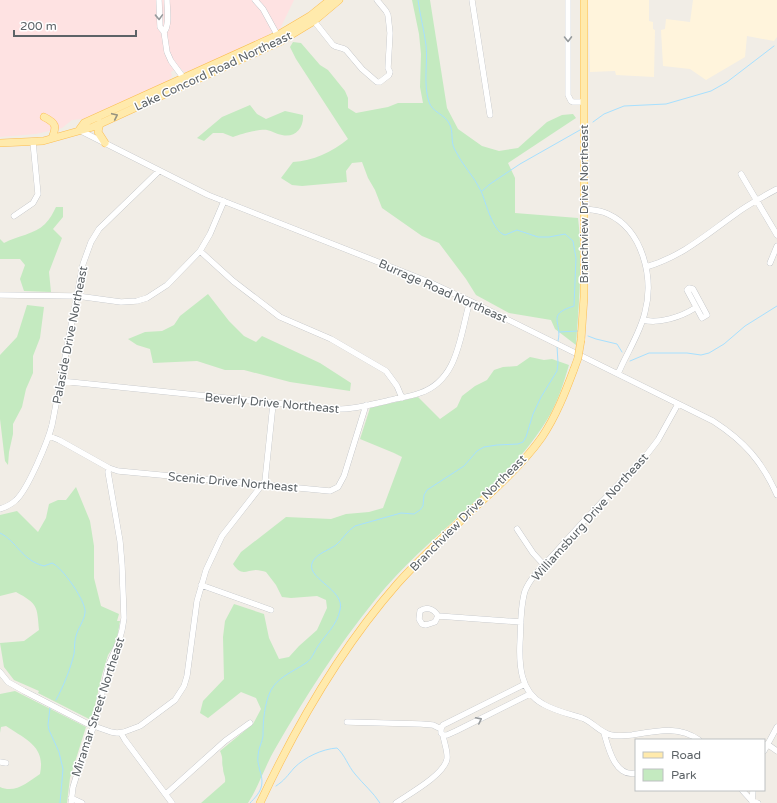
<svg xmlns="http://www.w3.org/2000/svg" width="777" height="803" font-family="'Varela Round',sans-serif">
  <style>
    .commercial { fill: #fff4dc }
    .medical { fill: #fee2e2 }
    .green { fill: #c4eac0 }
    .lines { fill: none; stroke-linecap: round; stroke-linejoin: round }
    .stream { stroke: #a7e0ff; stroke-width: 1 }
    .minor-casing { stroke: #b6b9bd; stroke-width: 6 }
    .major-casing { stroke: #fdbe52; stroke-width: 8 }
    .minor { stroke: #fff; stroke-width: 5.5 }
    .major { stroke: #ffeaac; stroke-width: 7 }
    .major-bridge-casing { stroke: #fdbe52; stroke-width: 8; stroke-linecap: butt }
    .major-bridge { stroke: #ffeaac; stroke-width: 7 }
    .oneway { stroke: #969a9c }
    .oneway2 { stroke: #96927f }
    .labels { text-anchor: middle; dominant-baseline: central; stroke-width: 3; stroke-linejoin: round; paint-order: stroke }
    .street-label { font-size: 12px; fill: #5d6367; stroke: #fff }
  </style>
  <rect width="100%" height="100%" fill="#f1ede6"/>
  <path class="commercial" d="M588 0H649V21L653 22V29L655 30 654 77 616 75 615 71 590 72Z
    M693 0H777V37L774 41 747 36 745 57 706 80 690 69 663 66 661 30 665 29 666 19 690 22Z"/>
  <path class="medical" d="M0 0H294L280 29 270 33 266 37 242 46 241 48 189 71 184 72 179 67 171 72 172 76 168 81 83 119 72 120 62 128 36 134 0 137Z"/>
  <path class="green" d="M412 0H430L447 108 458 129 482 146 499 151 518 148 547 122 562 115 573 114 576 118 508 163 515 178V213L578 218C583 259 579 304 576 345L555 329 551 320 509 313 476 295 466 279 439 243 422 236 382 208 375 190 368 178 362 162 352 163 346 171 347 182 302 186 292 185 281 178 293 162C313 161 332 152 348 139L296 59 290 47 293 42 301 43 320 65 328 70 345 91 348 98V108L356 113 388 107 398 103H423L420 87 421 54 419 34Z
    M250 105 257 114 266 119 285 111 303 115C304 128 295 138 282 135 276 134 272 131 267 130 259 129 240 134 233 137L223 133H213L204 141 197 138 222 117Z
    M56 207H63V217L53 229 62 238 49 272 51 292 24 291 20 279 25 265 20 259H0V239L4 243C17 236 35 234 45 224 50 219 53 213 56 207Z
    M208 294 229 321 244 336 256 342 262 336 320 363 351 383 350 391 290 382 244 370H225L197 361 153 363 150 349 137 345 128 339 145 332 162 331 174 325 180 316Z
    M27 305 44 307 40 338 33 356V373L26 389 22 407 13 424V434L9 452 8 465 5 461 0 419V355L17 337Z
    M530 357 544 360 552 359 569 365C564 382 559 398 551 413 533 445 507 472 481 496 445 530 405 562 375 600 337 647 305 697 275 749 265 766 259 786 248 803H201L225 782C226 776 223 774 223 768 221 760 224 760 220 751L253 724 261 709 256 698 241 692 208 718 200 713 203 701 224 679 223 637 225 621 234 604 264 614 269 638 279 659 289 657 299 646 317 630 327 608 326 600 317 596 291 598 282 597 276 585 266 572C263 571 259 570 256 570 245 571 241 576 233 564L241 552 286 517 331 519 346 514 369 512 383 508 402 457 394 453 360 439 370 408 418 397 440 419 457 407 462 396 475 386 487 380 494 370 503 367 517 366Z
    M76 487 90 521 94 546V578L101 606 119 614 117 621H120L118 633 114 646 108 655 102 675 92 718 89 719 38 693 39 691 14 680 4 667 0 643 24 641 39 630C37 606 38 604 16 592L0 596V515L17 511 38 532 46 518 49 504 58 500H66Z
    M15 691 86 727 70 778 67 803H0V787C15 794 28 782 40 774 46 746 25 739 6 726L1 727 0 733V694Z"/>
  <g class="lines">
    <path class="stream" d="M418 0C420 15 424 30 426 45 428 63 423 84 429 102 432 112 444 114 449 123 454 131 450 142 455 150 462 165 474 176 481 191 486 202 492 231 505 235L517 230 538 237H549L565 234 573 241 576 258 574 306C545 315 563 322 558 341
      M593 122 604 114 624 106 666 104 711 91 727 82 774 46
      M482 191 490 184 520 164 580 130
      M559 332 578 331
      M588 336 596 339 617 344 622 352
      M630 361 649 353H687L701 355 709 353 724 344 745 326 777 306
      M0 533C17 541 21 560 44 566L52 563C62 567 87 602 85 613 84 621 78 628 76 636 74 642 75 648 74 654 70 670 64 685 56 700
      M50 708 48 725 49 730 59 752 63 769 60 803
      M276 786C284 781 288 775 294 768 305 757 322 749 337 748 345 755 348 766 355 774 363 784 373 792 380 803
      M250 803C260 793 265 786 260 771 259 766 257 761 258 756 258 749 262 743 263 736 263 722 264 710 268 697 274 678 291 673 306 663 312 659 314 652 318 646 326 634 337 625 340 610 346 589 303 578 313 561 318 553 329 550 336 545 343 539 347 531 355 526L401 513 414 514 420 510 423 506 424 495 427 490 464 466 477 451 484 447 497 445 518 444 523 442 526 437 533 414 541 397 557 371 558 363 557 346"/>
    <defs>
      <path id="minor" d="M159 0 160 27 164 32 167 52 171 61 185 80
        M255 0 263 9 279 38
        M472 0 490 115
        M568 0V95L571 101 573 102H583
        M314 21 333 45C337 48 342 47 346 50L362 69 377 82H380L389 75 390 72 388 68 390 33 388 15 386 11 377 0
        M164 32C170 25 167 10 167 0
        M79 130 208 195 429 282 470 301 713 421C744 441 762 461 777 495
        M741 174 777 235
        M584 209C592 210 600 210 608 214 643 230 654 278 645 312 640 334 626 354 618 374
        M14 216 33 203 38 194 33 142
        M200 251 233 281 280 317 331 339 386 371 397 386 402 398
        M770 263 777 246
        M646 267C681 257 706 235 734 215 747 205 762 197 777 189
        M689 288 693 289 707 315 702 318 687 290Z
        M0 295 77 296 121 302 137 301 147 298 167 285 200 251 210 234 224 201
        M643 320C659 324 681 317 695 308
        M60 381 333 409C351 410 369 405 387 401 398 398 409 397 420 393 459 380 460 334 470 301
        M678 404 658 440 648 453C617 486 585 519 555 553 545 564 531 576 525 591 520 607 521 626 520 642 519 664 520 692 543 704 555 711 569 714 582 718 593 722 599 732 611 735 618 737 625 735 632 735 655 731 679 725 699 740
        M49 436 59 440 109 468 118 471 330 491 338 487 344 476 366 405
        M0 509C6 507 12 504 16 500 28 489 48 441 52 425L83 264 91 242 99 229 159 171
        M517 529 533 553 544 565
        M201 585 271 610
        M438 616 435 622 426 625 422 624 419 619 420 611C427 606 434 609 438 616L521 622
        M0 672 8 682 24 691 88 724 111 732 117 733 124 732 140 726 175 700 184 686 187 676 197 601 206 570 222 536 265 481 273 404
        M347 722 421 724 433 725 441 729
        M441 729 443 725 525 684
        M121 733 125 740 172 803
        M604 733C608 747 615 778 636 773
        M443 735H447L456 731 530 694
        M767 744 777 751
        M764 751 777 727
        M0 762 6 763
        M742 790 752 801 758 803
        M166 794 225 741 250 723
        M71 798 82 803
        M71 803 73 787 77 774 95 722 109 664 119 641 122 630 124 618 122 565 120 541 108 472 109 468
        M396 803C409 794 444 775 447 759 448 751 444 743 443 735L441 733V729
        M752 803 753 790"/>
      <path id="major" d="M44 117C56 123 57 126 52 138
        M100 123 98 132 105 143
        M79 130 84 123 278 35 310 16 330 0
        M0 143 43 141 93 127 281 41 314 21 339 0
        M581 340 584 297V0
        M260 803C297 724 340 649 398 583 425 553 455 526 484 499 505 480 526 460 542 437 556 416 565 393 574 369"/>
    </defs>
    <use href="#minor" class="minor-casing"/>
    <use href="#major" class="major-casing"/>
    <use href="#minor" class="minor"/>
    <use href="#major" class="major"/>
    <defs>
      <path id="major-bridge" d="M574 369 578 358 581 340"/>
    </defs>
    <use href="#major-bridge" class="major-bridge-casing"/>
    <use href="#major-bridge" class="major-bridge"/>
  </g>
  <defs><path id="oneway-chevron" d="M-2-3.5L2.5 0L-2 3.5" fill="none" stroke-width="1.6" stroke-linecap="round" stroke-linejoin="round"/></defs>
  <g class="oneway">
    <use href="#oneway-chevron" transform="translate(159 17) rotate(88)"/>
    <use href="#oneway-chevron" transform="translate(568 39) rotate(89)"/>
    <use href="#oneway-chevron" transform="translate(479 720) rotate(-27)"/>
  </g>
  <use class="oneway2" href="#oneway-chevron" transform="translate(115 116) rotate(-25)"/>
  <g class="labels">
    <g class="street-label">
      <text transform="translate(213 71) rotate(-25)">Lake Concord Road Northeast</text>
      <text transform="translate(584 204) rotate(-90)">Branchview Drive Northeast</text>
      <text transform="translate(443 291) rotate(24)">Burrage Road Northeast</text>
      <text transform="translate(70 335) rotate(-79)">Palaside Drive Northeast</text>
      <text transform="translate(272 403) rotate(5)">Beverly Drive Northeast</text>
      <text transform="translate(233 482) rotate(5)">Scenic Drive Northeast</text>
      <text transform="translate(468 513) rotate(-45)">Branchview Drive Northeast</text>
      <text transform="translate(590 517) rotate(-48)">Williamsburg Drive Northeast</text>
      <text transform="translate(98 707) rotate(-72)">Miramar Street Northeast</text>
    </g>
  </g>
  <rect x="635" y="739" width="130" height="52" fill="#ffffff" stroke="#bec1c2"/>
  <rect x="643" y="752" width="20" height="6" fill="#ffeaac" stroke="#bec1c2"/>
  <text x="671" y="759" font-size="12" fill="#5d6367">Road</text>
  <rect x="643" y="769" width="20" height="12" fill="#c4eac0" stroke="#bec1c2"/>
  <text x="671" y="779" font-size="12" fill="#5d6367">Park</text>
  <path d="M14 30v6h122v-6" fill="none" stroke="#5d6367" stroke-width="2"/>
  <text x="20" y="30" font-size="12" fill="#5d6367" stroke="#ffffff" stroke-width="3" paint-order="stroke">200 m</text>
</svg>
